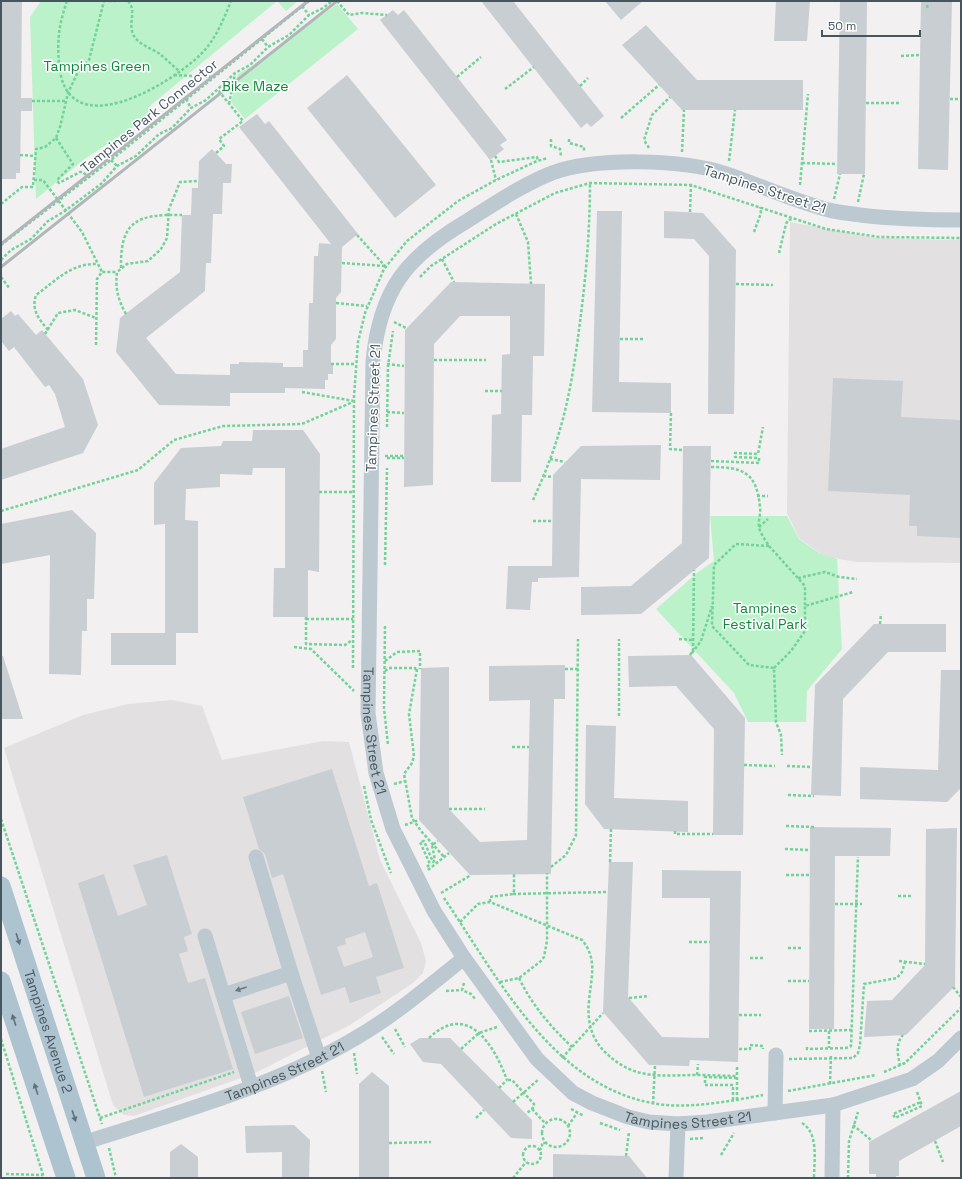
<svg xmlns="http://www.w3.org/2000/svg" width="962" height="1179" font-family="'Space Grotesk',sans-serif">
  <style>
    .education { fill: #e3e0e2 }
    .green { fill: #bcf2ca }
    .building { fill: #c9ced3; fill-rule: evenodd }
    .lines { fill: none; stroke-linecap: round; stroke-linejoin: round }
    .path { stroke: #71d397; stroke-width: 2.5; stroke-dasharray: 3 2; stroke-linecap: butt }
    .minor { stroke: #bcc9d0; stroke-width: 15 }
    .major { stroke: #aec3d0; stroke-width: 19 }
    .rail { stroke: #b1b6bb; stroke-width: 3 }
    .oneway { fill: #60717b }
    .oneway2 { fill: #697881 }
    .labels { text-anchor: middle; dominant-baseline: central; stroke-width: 3; stroke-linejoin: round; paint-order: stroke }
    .park-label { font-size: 14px; fill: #11863e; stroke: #fff }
    .street-label { font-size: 14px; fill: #46565f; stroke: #fff }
  </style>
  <rect width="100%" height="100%" fill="#f2f0f0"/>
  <path class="education" d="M790 222 877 238 961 240V563L856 562 824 556 799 538 787 513Z
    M172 700 202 706 222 760 323 741 349 742 380 860 421 943 426 961 423 973 413 983 350 1025 255 1073 134 1116 124 1115 113 1105 4 748 83 715 128 704Z"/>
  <path class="green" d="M41 1H298L286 11 277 1 151 105 146 119 86 158 36 199 30 17Z
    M337 4 358 29 245 119 231 102 238 74 252 66Z
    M710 516H787L799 539 819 553 837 559 842 649 807 691 806 722H748L734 693 656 609 697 573 714 561Z"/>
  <path class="building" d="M1 1H22L21 98H32V111H21L20 173H16V179H1Z
    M481 1H513L604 116 591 127 587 123 581 128Z
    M605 1H643L621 20Z
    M776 1H810L807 41H774Z
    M840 1H867L865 174H837Z
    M921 1H952L948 170 918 169Z
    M393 10 398 15 404 10 507 140 500 145 504 149 490 160 380 20Z
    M646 25 697 80H803V110H682L622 45Z
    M347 75 436 185 395 218 307 108Z
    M257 114 265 124 269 121 358 234 342 247 341 292 336 298V339L331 345V364H333V374H328V380H325V389L285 388V393H230V406L159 405 116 352 120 318 180 272 182 215H191L192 188H198L199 161 212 149 226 164H232L231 183H223L222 214H213L211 263H206L205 291 146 338 176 374 230 375V364H239V362L283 363V367H303V350H308L309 303H313L314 256H318L319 243 331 244 239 127Z
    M597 211H622L619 382 671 383V413L592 412Z
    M664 211 703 213 736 250 734 414H708L709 256 694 239 664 238Z
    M451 282 545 284 544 356H533L532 415H522L521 482H491L492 415 501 414 502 355 510 354V316H460L434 344 433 485 404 487 405 330Z
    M11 311 15 316 18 314 36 335 42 330 83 379 98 425 83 453 1 480V449L65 427 55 394 49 385 45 387 14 347 9 351 1 341V319Z
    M833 378 903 381 901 417 961 420V538L917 536V526H909L910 495 828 491Z
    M253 430H303L320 454 319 572 308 570V617H273L274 568H285V468H253L252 475 220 474V487L186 489 185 520 198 521V633H176V665H111V633H165V524L154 525V483L181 448 221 446 223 441H252Z
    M661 445 660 480 581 479 579 577 538 578V582H532L530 610 506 609 508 566H552L553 475 581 446Z
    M683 446H711L709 558 641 614 581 615V587L631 586 682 543Z
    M72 510 96 533 94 599H87V631H82L81 675 49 674 50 555 1 564V524Z
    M874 624H946V652H888L843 699 841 796 811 795 815 685Z
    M691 655 745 718 743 835H713L714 729 676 686 629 687 628 656Z
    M1 656H3L23 719H1Z
    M565 665V699H554L551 874 470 875 419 820 421 668 449 667V809L480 842 527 840 530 700 489 701V666Z
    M941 670H961V788L947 802 860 799V767L938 770Z
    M586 725 616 726 614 798 688 801V832L604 829 585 804Z
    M332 769 369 886 377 883 404 968 376 977 381 993 350 1003 345 987 321 995 283 874 272 878 265 854 259 849 243 797ZM365 932 373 957 344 967 337 947 346 944 345 939Z
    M810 827 891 828 890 856H835L834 1029H809Z
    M957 828 955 986 906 1035 864 1037 867 1001 892 1000 925 965 926 829Z
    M167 855 192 934 184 937 188 951 179 954 188 983 205 978 233 1069 144 1097 78 883 104 874 118 916 147 905 133 865Z
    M609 862H633L628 997 662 1037 709 1038 710 898H662V870L741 871 738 1062 690 1060 689 1066 649 1065 603 1012Z
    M289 996 303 1038 255 1054 241 1012Z
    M420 1038H450L532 1120V1139L511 1138 441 1064 423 1062 410 1044Z
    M372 1072 389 1086V1178H359V1084Z
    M961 1091V1126L899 1161V1176H896V1178H876V1174H869V1142Z
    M294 1125 310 1140 309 1178H282V1152L246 1153 245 1126Z
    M181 1144 198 1157V1178H170V1152Z
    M553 1154 629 1156 647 1178H553Z"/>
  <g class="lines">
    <path class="path" d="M67 1C59 25 57 38 59 64 66 146 166 87 199 56 215 41 223 21 231 1
      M109 1H116
      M128 1C137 11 128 23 133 34 137 44 151 48 160 54 166 59 172 65 179 71
      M337 1 349 15 362 13 387 15
      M927 5 928 9
      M302 6 309 15
      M262 39 268 47
      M901 56 920 55
      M174 75 213 77
      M457 77 481 57
      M580 86 588 78
      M505 89 534 67
      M186 99 191 108
      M950 99H961
      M32 101H66
      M866 103H899
      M229 104 235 74
      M621 118 659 85
      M56 138 73 164 59 178 57 181 59 183 80 172H83L88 177
      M551 139V146L560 149 561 156
      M569 139V143L584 147V152
      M649 148 644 140 652 115 670 97
      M682 152 684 110
      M216 153 224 146 219 139 243 121 218 90
      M20 155 35 156
      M495 156 499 162 537 157 538 161
      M111 160 117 166
      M491 160 496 180
      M729 161 735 110
      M802 163 837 164
      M34 180H43L82 232 102 272
      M800 185 808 94
      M834 199 840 174
      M858 202 864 174
      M1 204 22 187H33L36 149 45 147 56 138 60 127 68 93 77 74 89 60 104 1
      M690 212 691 185
      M516 214 528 242 531 284
      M754 232 761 213 760 207
      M357 235 385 266
      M1 245 111 160 309 1
      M779 253 786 224 788 220 793 219
      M442 259 454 282
      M1 260 11 250 31 239 48 221 65 211 101 184 117 166 136 156 159 134 172 128 191 108 206 100 235 73 250 65 268 47 289 35 309 15 323 8 332 1
      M342 263 385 266
      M121 268C120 220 138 214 182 215
      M1 277 10 289
      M420 277 431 266 496 224 555 193 590 183 691 185 826 229 879 237 961 238
      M736 284 773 285
      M336 303 367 306
      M126 314C118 300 115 288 117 272L127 264 148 261 161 249 167 238 169 209 180 182 198 181
      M394 322 406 328
      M48 330C39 319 31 310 36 295 57 280 71 263 98 264
      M45 334 58 313 75 310 96 318
      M620 339H645
      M96 345 97 279 102 272H117
      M434 360H486
      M331 364H356
      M387 364 404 366
      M485 391H502
      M302 392 354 401
      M387 412 404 413
      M671 413 670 449 683 450
      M387 427 388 366 393 331
      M385 456H404
      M387 458H404
      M550 459 565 462
      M711 461 759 463V458L735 457V453L758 454 763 427
      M711 467C743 467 757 472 760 508 761 514 758 521 759 527 760 533 766 541 769 546L736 544 714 565 712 626 749 665 774 668 776 722 781 735 782 755
      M543 476 553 477
      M319 492H354
      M757 496H768
      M533 500C544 476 554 451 561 426 572 387 577 346 582 306 587 264 590 224 590 182
      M1 511 138 470 174 440 223 426 302 424 355 401
      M533 521H553
      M759 527 768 519
      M769 546 805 586V606L853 592
      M385 565 387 468
      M798 578 825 572 839 577 857 579
      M306 617V644L345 645 352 640
      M306 619H353
      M880 624 881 614
      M385 626 384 708 388 745
      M679 639 693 640
      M294 647 311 649 354 691
      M692 653 701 641 712 606
      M690 655 693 651 694 570
      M385 661 397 652 420 651V669
      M353 668 354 396 358 342 365 313 384 269 407 241 458 201 496 180 537 161 548 158
      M774 668 791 651 805 631V606
      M417 669 409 714 414 756 412 763 404 774 412 818 421 831 444 857
      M565 669H578
      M385 671 389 668H415L416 671
      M619 716V639
      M512 747H529
      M744 765 775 766
      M787 766 812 767
      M394 784 405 781
      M364 786 371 820 391 873
      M788 795 814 796
      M449 809H485
      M1 819 102 1124
      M405 825 419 820
      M786 826 814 827
      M675 831V834H713
      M785 849 810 850
      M610 862 611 829
      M427 867 430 864 420 842 424 841 433 862 435 860 432 845 438 841
      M551 867 566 855 576 835 578 639
      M428 870 449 853
      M786 875H810
      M441 893 471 875
      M513 894 607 892
      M898 896H911
      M444 898C497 976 551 1084 652 1103 683 1110 732 1101 763 1095
      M490 902V897L513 894 514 891V873
      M835 904H862
      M460 922 478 904 490 902 582 940C598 959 591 978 589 1001 587 1021 591 1039 606 1053 635 1081 662 1075 698 1075 711 1075 724 1076 737 1076
      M689 942H710
      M788 948H801
      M750 958H763
      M899 961 925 964
      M519 978C532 1005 550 1026 572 1047
      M788 981H809
      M500 982 519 978 541 961 544 957 547 941V873
      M464 983 462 990 471 994 476 1000
      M953 987 961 997
      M446 991 462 990
      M629 998 649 996
      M739 1015H761
      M395 1029 405 1047
      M809 1031 852 1030
      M829 1031V1048
      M382 1037 394 1054
      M429 1038C468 1001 494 1045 507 1080
      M1 1039 44 1178
      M807 1047V1049L846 1048 851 1046 858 857
      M461 1049 479 1033 497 1027
      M739 1049H750V1045L763 1046V1049
      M354 1053 357 1074
      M562 1058 603 1013
      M789 1059 853 1058 858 1053 860 1045 864 984 897 978 902 972 905 962
      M900 1066C898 1055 895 1044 903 1035
      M322 1071 326 1092
      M884 1072 905 1063 961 1008
      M697 1075 698 1064
      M508 1080H512L534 1104V1107L526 1114
      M830 1084 831 1055
      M499 1088 507 1080
      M788 1091 876 1075
      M917 1092 922 1106 895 1118 893 1114 921 1102
      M733 1100V1085H705V1077L737 1078
      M737 1100V1065
      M513 1102 539 1079
      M653 1104 655 1065
      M532 1109 545 1123
      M571 1109 584 1116
      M100 1118 234 1072
      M476 1118 484 1110
      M542 1133a14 14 0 1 1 28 0a14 14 0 1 1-28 0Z
      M600 1123 620 1130
      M802 1123C819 1133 814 1161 814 1178
      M853 1125 871 1140
      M568 1126 577 1113
      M690 1139 703 1138
      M935 1141 943 1162
      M389 1143 431 1142
      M523 1155a9 9 0 1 1 18 0a9 9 0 1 1-18 0Z
      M109 1148 116 1178
      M539 1150 542 1148V1143H546
      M721 1155 734 1133
      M626 1156 629 1132
      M6 1174 43 1175
      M513 1178 526 1162
      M848 1178 849 1141 858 1112"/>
    <g class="minor">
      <path id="s1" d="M961 220C927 220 894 219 860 215 850 213 839 213 829 210 794 201 762 186 727 174 683 159 596 157 552 173 522 185 494 204 467 221 406 257 380 290 373 361L368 713 376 773 393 829 434 911 464 958 537 1059 573 1093 592 1103 628 1117 649 1122 678 1124 707 1122 833 1105 912 1079 938 1061 961 1038"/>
      <path d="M256 857 291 973 319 1058"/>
      <path d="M205 936 251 1086"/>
      <path d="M224 995 291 973"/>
      <path d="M775 1113 776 1055"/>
      <path id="s2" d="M83 1143C173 1114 273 1087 354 1039 394 1016 429 986 464 958"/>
      <path d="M676 1178 678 1124"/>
      <path d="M832 1178 833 1105"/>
    </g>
    <g class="major">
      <path id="s3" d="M1 886 96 1178"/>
      <path d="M1 981 66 1178"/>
    </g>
    <path class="rail" d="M1 244 308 1
      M1 267 337 1"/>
  </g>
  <defs><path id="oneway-solid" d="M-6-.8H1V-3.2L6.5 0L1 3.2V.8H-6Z"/></defs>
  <g class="oneway">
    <use href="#oneway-solid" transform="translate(18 939) rotate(72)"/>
    <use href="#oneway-solid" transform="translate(14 1020) rotate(-108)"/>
    <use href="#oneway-solid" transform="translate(36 1089) rotate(-108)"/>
    <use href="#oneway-solid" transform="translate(74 1116) rotate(72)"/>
  </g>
  <use class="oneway2" href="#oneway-solid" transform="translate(241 989) rotate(161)"/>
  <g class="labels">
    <g class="park-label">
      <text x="97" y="66">Tampines Green</text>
      <text x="255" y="86">Bike Maze</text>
      <text x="765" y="608">Tampines<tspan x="765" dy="16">Festival Park</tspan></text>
    </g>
    <g class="street-label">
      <text transform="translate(149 116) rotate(-39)">Tampines Park Connector</text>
      <text transform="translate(765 189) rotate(18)">Tampines Street 21</text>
      <text transform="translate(373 408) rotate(-88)">Tampines Street 21</text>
      <text stroke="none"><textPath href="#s1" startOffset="1063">Tampines Street 21</textPath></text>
      <text stroke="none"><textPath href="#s3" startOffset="153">Tampines Avenue 2</textPath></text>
      <text stroke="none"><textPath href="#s2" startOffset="214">Tampines Street 21</textPath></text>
      <text stroke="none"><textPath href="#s1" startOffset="1606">Tampines Street 21</textPath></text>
    </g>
  </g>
  <rect width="962" height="1179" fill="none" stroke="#46565f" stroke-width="4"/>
  <path d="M822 30v6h98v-6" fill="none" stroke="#46565f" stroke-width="2"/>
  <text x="828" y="30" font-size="12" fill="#46565f" stroke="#ffffff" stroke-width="3" paint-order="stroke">50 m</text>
</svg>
